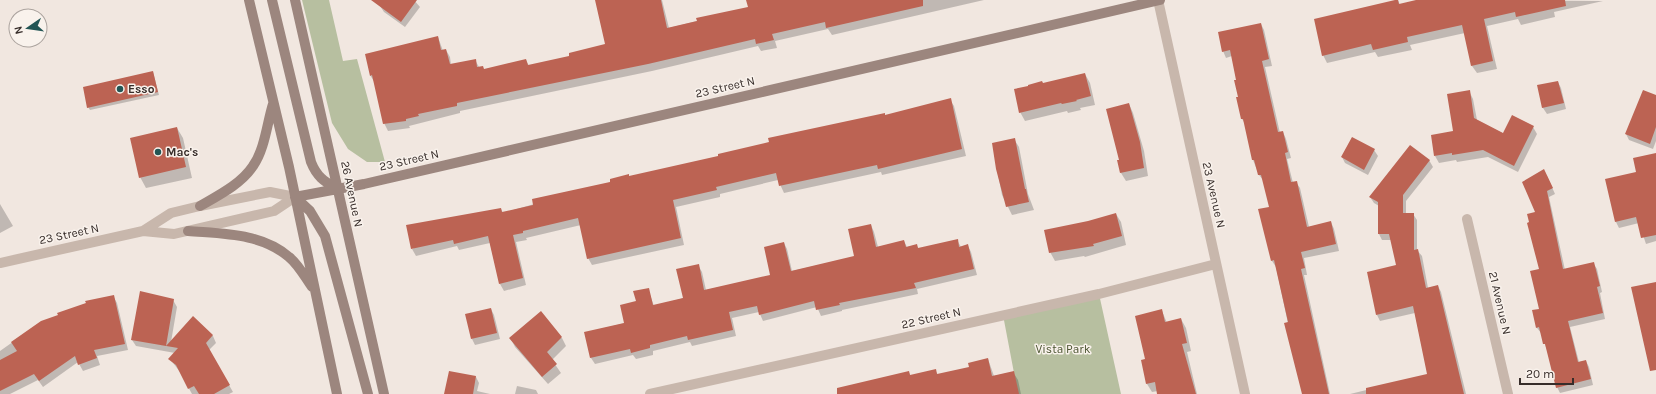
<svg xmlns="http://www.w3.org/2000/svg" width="1656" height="394" font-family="Karla,sans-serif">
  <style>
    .green { fill: #b7bfa0 }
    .shadow { fill: #0003 }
    .building { fill: #bc6353 }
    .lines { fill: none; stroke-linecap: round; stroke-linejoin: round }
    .street { stroke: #c8b7ac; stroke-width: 10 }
    .secondary { stroke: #9c867e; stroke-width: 10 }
    .poi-dot { fill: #235554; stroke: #f9f2ec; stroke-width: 1.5 }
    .labels { text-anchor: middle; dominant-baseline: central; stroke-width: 3; stroke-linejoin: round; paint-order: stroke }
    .street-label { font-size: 12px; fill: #372d2a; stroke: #f9f2ec }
    .poi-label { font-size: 12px; font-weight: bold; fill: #372d2a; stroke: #f9f2ec; text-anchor: start }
    .park-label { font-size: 12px; fill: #4a5330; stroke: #f9f2ec }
  </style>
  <rect width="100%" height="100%" fill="#f1e7e0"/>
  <path class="green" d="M302 0H329L343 61 357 59 385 162H367L348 149 332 123Z
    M1099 294 1121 394H1018L1003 315Z"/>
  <path class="shadow" d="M385 0H414L420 7 405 27 384 12 380 6Z
    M601 0H662L669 28 749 8 747 0H984L832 35 828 29 775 41 777 48 761 51 758 46 652 71 460 111V113L409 126 410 128 388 131 384 123 375 83 370 75 438 37 443 51 446 50 450 57 451 65 475 60 479 67 484 70 526 60 529 66 570 57 606 45Z
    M1398 0 1400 5 1420 0 1603 1 1554 12 1555 17 1521 25 1518 19 1487 26 1497 69 1477 73 1472 66 1465 33 1410 45 1412 50 1378 57 1375 52 1327 63 1323 55Z
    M1261 24 1264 30 1272 66 1265 67 1280 133 1283 132 1286 139 1291 158 1287 159 1293 183 1296 182 1300 188 1309 227 1331 222 1334 229 1339 251 1304 258 1307 275H1304L1330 394H1303L1276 267 1272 261 1270 208 1264 181 1259 175 1253 160 1246 125 1242 119 1237 98 1239 97 1238 81 1232 56 1226 58 1223 51Z
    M153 72 159 95 90 110 88 107Z
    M1085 74 1090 83 1095 105 1080 108 1081 110 1068 113 1067 111 1025 121 1020 112 1043 84Z
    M1558 82 1561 88 1566 109 1547 114 1543 108 1539 86Z
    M1469 91 1473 99 1477 120 1504 134 1533 127 1537 134 1518 172 1488 157 1457 162 1456 160 1439 163 1435 156 1454 132Z
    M1656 96V141L1653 149 1629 140 1626 134Z
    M950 100 954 106 966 156 882 175 881 172 784 193 778 180 720 194V197L676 207 684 245 592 265 588 258 581 225 526 238 527 240 516 242 526 285 504 291 500 284 490 243 459 250 457 246 416 256 412 249 501 209 503 213 629 177 719 157Z
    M1129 104 1133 113 1144 151 1148 176 1126 181 1121 173 1120 160Z
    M177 128 183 138 192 178 146 188 140 177Z
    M1352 138 1374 150 1378 156 1368 175 1345 163 1342 157Z
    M1014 139 1019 147 1028 194 1034 210 1012 215 1002 195 997 169Z
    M1656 154V241L1646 244 1639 223 1619 228 1616 222 1606 180 1637 173Z
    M1429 160 1433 167 1406 201V214H1413L1417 220V250L1422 256 1428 288 1438 286 1441 292 1466 394H1350L1428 375 1415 313 1380 321 1377 315 1398 266 1392 240H1382L1379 234V206L1374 203 1370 197Z
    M1547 176 1555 194 1549 197 1565 270 1593 263 1597 269 1602 292 1600 293 1605 319 1570 327 1579 362 1586 361 1589 367 1593 385 1560 393 1557 387 1547 350 1541 333 1537 328 1540 310 1541 270 1537 213Z
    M0 204 13 226 0 233Z
    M1116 214 1121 222 1126 245 1085 257 1084 256 1055 261 1050 252 1088 222Z
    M871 225 874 232 878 247 904 241 907 247 916 245 919 249 957 240 961 247 968 246 971 252 977 275 917 289 918 294 842 310V311L821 316 817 307 763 321 759 312 732 318 736 336 692 346 690 342 653 351V355L636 359 633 355 595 364 591 358 585 333 625 323 637 302 648 289 654 306 684 298 698 265 702 272 706 290 771 276 784 243 787 249 792 271 855 257Z
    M113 296 117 303 128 350 97 356 100 365 83 371 78 362 43 387 38 380 10 394H0V351L41 322Z
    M173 300 177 307 171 342 193 318 213 336 216 343 209 350 233 392 229 394H192L180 372 170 359 175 353 136 346 132 340Z
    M491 309 494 315 500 339 475 345 472 339Z
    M1162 311 1167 323 1181 319 1186 328 1191 351 1187 352 1197 394H1158V391L1152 392 1147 384V360Z
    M562 338 566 346 552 360 561 373 548 384 515 347 511 339Z
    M988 359 994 376 1013 372 1018 380 1021 394H841L909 373 911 376 935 370 938 375 970 368Z
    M450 372 476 377 479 383 477 391 490 394H445Z
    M517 386 536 390 538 394H515Z"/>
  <path class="building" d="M371 0H417L401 22Z
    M595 0H661L667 28 697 21 696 18 748 7 746 0H923V6L826 28 825 22 772 34 774 40 756 44 755 39 648 64 457 103V106L418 114 419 116 406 119V121L383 124 372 75 370 76 365 54 438 36 441 50 446 49 450 64 476 59 477 67 483 66 484 69 526 59 528 65 569 56V53L605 44Z
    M1395 0H1398L1399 4 1416 0H1565L1566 6 1516 17 1515 12 1484 19 1493 61 1471 66 1462 25 1407 37 1408 42 1373 50 1371 44 1322 56 1314 19Z
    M1261 23 1269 59 1262 61 1278 132 1283 131 1288 152 1285 153 1291 182 1297 181 1307 227 1331 221 1336 244 1301 252 1305 268 1301 269 1329 394H1302L1284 323 1288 322 1274 260 1271 261 1258 209 1269 207 1261 175H1258L1254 160H1252L1243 119H1241L1236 97H1238L1234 80H1236L1230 50 1222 52 1218 32Z
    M153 71 158 92 87 108 83 87Z
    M1085 73 1091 96 1076 100 1077 101 1062 104 1061 103 1019 113 1014 89 1028 86V85L1042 81 1043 83Z
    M1558 81 1564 103 1542 108 1537 85Z
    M1470 90 1474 118 1503 133 1512 115 1534 126 1514 166 1483 150 1452 155V153L1434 156 1431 135 1453 131 1447 94Z
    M1643 90 1656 95V127L1650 144 1625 134Z
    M951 98 962 149 878 169 877 165 779 186 776 173 716 187 717 190 673 200 681 238 587 259 578 218 523 231V233L513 235 523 278 499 284 488 236 454 244 453 240 411 249 406 225 501 208 502 212 533 205 532 199 610 182V179L629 174V176L718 156V154L769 142 768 138 885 113V115Z
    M1129 103 1140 142 1144 168 1120 173 1117 160H1119L1106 109Z
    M177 127 186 167 139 178 130 138Z
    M1352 137 1375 149 1364 170 1341 157Z
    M1015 138 1025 189H1026L1029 202 1006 207 996 169 992 143Z
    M1410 145 1430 160 1403 195V213H1414V250L1418 249 1426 288 1438 285 1464 394H1366V388L1427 374 1413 306 1376 315 1367 272 1396 265 1389 234H1378V202L1369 197Z
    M1656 153V235L1641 238 1636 217 1615 222 1605 179 1636 172 1633 158Z
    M1544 169 1553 188 1547 191 1563 269 1594 262 1600 286 1597 287 1603 313 1568 321 1578 362 1586 360 1591 379 1556 388 1545 344H1543L1539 327 1536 328 1532 310 1539 309 1530 271 1539 269 1527 223 1529 222 1527 214 1535 212 1522 182Z
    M1116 213 1122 236 1093 244 1094 246 1049 253 1044 230 1088 221Z
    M871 224 876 247 904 240 906 247 917 244 918 248 958 239 959 247 968 244 974 269 914 283 916 288 839 303 840 305 816 310 814 301 759 315 757 306 729 312 733 330 688 340 687 336 650 345V348L631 353 630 349 590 358 584 332 624 323 620 305 636 301 633 291 649 288 653 305 683 298 676 269 699 264 704 290 770 275 764 247 784 242 791 271 854 256 848 229Z
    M1656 282V370L1650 371 1631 287Z
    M140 291 174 299 166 346 193 316 213 335 206 343 230 385 214 394H199L194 386 188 389 176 365 168 359 178 348 131 340Z
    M114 295 125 344 94 350 97 358 78 365 75 356 39 381 34 374 0 391V360L17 351 11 342 41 321 58 315 57 313 86 303 85 301Z
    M491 308 497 333 471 339 465 314Z
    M1162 309 1165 322 1181 318 1187 343 1182 344 1196 394H1157L1155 382 1146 384 1141 360 1145 359 1135 316Z
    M541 311 562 337 547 352 557 364 542 377 509 338Z
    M988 358 992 376 1014 371 1019 394H837V388L909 371 910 375 936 369 937 374 969 367 968 363Z
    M449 371 476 376 473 394H444Z"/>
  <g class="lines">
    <path class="street" d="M1158 0 1245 394
      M1467 219 1508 394
      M143 231 171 213 200 206 270 192 295 197
      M0 263 143 231 174 234 274 211 295 197
      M650 394 1099 294 1216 264"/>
    <path class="secondary" d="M249 0 289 167 337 394
      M272 0 311 162C317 177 324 181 337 189
      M295 0 384 394
      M295 197 364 184 1160 0
      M295 197 310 211 325 236 368 394
      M200 206C219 195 241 184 253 166 265 149 267 123 273 104
      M188 231C223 234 261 233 289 257 298 264 305 277 312 287"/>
  </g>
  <g class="poi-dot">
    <circle cx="120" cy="89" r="4"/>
    <circle cx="158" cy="152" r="4"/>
  </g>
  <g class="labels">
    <g class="street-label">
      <text transform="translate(725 87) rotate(-13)">23 Street N</text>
      <text transform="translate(409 160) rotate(-13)">23 Street N</text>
      <text transform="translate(352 194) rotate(78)">26 Avenue N</text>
      <text transform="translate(1214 195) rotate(77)">23 Avenue N</text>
      <text transform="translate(69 234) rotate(-12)">23 Street N</text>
      <text transform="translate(1500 303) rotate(77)">21 Avenue N</text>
      <text transform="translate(931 318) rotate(-13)">22 Street N</text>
    </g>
    <g class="poi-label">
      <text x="128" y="89">Esso</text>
      <text x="166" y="152">Mac's</text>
    </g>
    <g class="park-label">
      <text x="1063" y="349">Vista Park</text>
    </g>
  </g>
  <g transform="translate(28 28) rotate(257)"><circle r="19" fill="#f9f2ec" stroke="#aba39e"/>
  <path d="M0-3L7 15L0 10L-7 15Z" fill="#235554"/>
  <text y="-6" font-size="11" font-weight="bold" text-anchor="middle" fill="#372d2a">N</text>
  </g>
  <path d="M1520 378v6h53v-6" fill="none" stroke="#372d2a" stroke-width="2"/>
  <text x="1526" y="378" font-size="12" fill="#372d2a" stroke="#f9f2ec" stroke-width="3" paint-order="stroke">20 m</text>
</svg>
